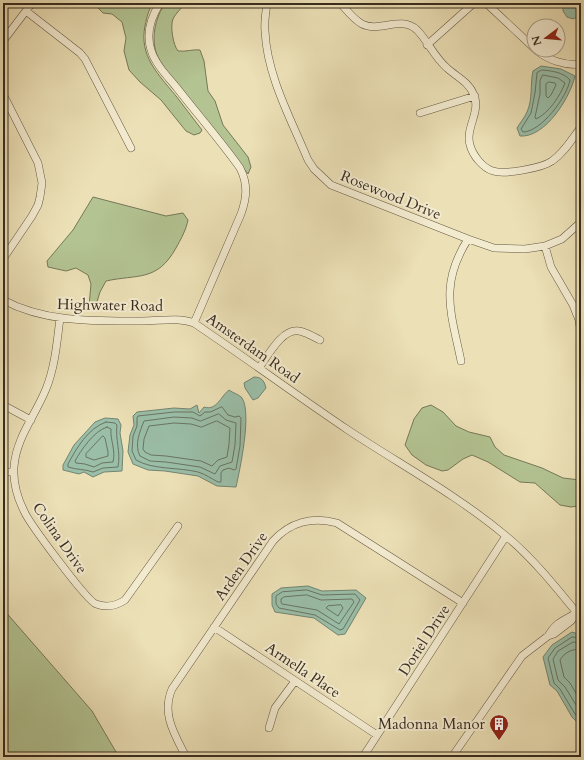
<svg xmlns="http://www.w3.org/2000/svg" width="584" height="760" font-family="Cardo,serif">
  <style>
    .green { fill: #b3c392; stroke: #767858 }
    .water { fill: #9abea8; stroke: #738471 }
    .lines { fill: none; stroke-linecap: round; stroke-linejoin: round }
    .shore { stroke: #697563; stroke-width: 1 }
    .minor-casing { stroke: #655944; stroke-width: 8 }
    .minor { stroke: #f3ebd0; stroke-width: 7 }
    .labels { text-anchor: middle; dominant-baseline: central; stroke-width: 4; stroke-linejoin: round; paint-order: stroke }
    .street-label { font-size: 15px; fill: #382c1e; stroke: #f3ebd0 }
    .poi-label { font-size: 15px; fill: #382c1e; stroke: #f3ebd0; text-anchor: end }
  </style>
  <rect width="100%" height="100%" fill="#ece0b6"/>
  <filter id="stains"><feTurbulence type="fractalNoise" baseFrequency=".005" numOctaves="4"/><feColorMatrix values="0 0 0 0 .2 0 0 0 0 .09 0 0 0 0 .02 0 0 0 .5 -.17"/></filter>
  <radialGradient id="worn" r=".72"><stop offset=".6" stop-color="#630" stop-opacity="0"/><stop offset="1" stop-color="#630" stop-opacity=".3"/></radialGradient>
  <path class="green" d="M98 3H153C148 11 147 17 145 26 139 56 158 74 176 96 185 107 193 119 202 130L200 133 194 135 186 131 161 100 140 82 129 70 124 51 126 38 122 22 112 14 103 13 98 8Z
    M166 3H185C182 8 175 14 173 19 170 26 173 45 178 51 186 52 193 49 200 50L204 61 208 91 215 101 223 125 248 157 251 167 248 174 168 73C165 68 161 63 158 57 150 41 155 16 166 3Z
    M93 197 166 216 183 213 188 220C186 230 181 239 176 248 157 282 138 274 106 281L100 292 95 308 92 310 89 306 91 284 88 275 76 268 66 271 48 267 47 261 73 230Z
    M431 405 443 412 456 426 469 432 490 437 495 447 504 455 542 468 563 478 580 480C578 489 584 498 578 506L571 507 560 505 535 483 520 482 488 462 472 455 463 459 448 470 442 471 426 465 412 455 405 445 414 419 422 408Z
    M3 609 92 711 119 757H3Z"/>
  <path class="water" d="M563 3H581V15L573 19 567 17 563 11Z
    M541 66 561 69 575 76C570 98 545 138 520 136L517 128C520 123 525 117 527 112 533 99 530 84 533 71Z
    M254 377C261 377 264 380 266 388L258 398 253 400 245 388 244 383Z
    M229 390C233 393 240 395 242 398 252 413 240 469 236 487L217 486 198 476 165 471 148 470 133 464 128 452 130 435 134 425 133 416 137 412 174 408 190 409 197 405 199 413 204 407C217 411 220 397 229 390Z
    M105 418 118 419 121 425 120 433 123 451 122 471 104 472 93 477 84 472 79 474 63 470V465L74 445 95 422Z
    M308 586 322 591 356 590 366 598 345 634 338 635 314 618 275 612 272 605V594L281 588Z
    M572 632 581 635V754C576 744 578 734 579 724L572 717 557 691 550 685 543 657 552 645Z"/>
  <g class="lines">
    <path class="shore" d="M542 70C552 71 563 72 570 80 567 97 541 132 523 132L521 129 531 113 535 93 537 73Z
      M543 75 558 78 565 83C560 96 549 113 536 119L535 117 540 94V81Z
      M549 82 555 83 556 85 551 95 548 98 546 96V84Z
      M222 407 228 415 235 417 239 416 241 418 240 446 236 469 234 470 229 468 223 470 221 473V482H218C212 479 205 474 198 472 178 467 153 470 136 460L132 451 133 436 137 426V418L138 416 174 412H193L200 416 205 412H210Z
      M219 414 226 420 236 423 235 445 232 462 220 466 215 474 200 467 166 462 150 461 140 456C134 445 140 431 144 421L174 417 192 418 200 421Z
      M217 421 230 428 229 444 227 457 218 460 212 466 201 461 166 456 151 455 145 452 143 449 144 439 149 426 174 423 191 424 201 427Z
      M106 422 115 423 117 425C115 439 121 452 118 467L103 468 93 472C85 469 77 470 68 467V464C76 449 88 428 106 422Z
      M107 427 111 429C110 440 116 450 113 462L102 463 94 467 85 464 76 463 75 461C81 450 94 431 107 427Z
      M103 436 105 438 108 452V456L94 460 86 457V454Z
      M307 590 322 595 355 594 360 600 343 629 340 630 315 615 279 608 276 604V596L282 592Z
      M307 595 321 600 352 599 354 602 339 624 317 610 282 604 281 602V599L284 597Z
      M341 605 343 608 338 616 326 608 328 606Z
      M581 638 572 637 555 648 548 658 554 683 560 689 575 714 581 720
      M581 643 573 642 558 651 553 659 558 680 565 687 581 713
      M581 649C572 649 565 652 560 660L564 677 570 683 581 702"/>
    <defs>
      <path id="minor" d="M160 3C151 17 146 34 151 50 155 64 168 77 177 88 198 115 220 140 240 168 248 184 247 197 241 214L194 323
        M267 3C266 12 264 22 265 31 267 76 291 119 308 160L314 169 331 185 468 239 494 248 525 249 545 246 562 239 581 222
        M340 3C347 10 353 19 362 24 379 33 401 15 417 30 428 41 434 57 447 68 457 77 469 82 474 95 481 112 465 128 470 145 473 156 483 168 493 171 504 175 542 168 552 161 564 153 572 139 581 127
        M486 3 534 48
        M26 11 80 53 85 59 131 148
        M3 41 32 3
        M427 45 474 3
        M536 50C548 60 565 66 581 64
        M3 94 38 163 42 183 40 197 38 205 32 216 3 259
        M420 113 475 96
        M545 246 551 267 573 305 579 320 581 334
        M3 300C46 323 96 321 143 321 160 321 178 317 194 323 246 358 296 395 348 430 401 465 457 495 506 536 533 558 559 591 581 618
        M60 318C57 342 55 367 46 389 35 416 16 438 14 467 13 483 17 497 24 511 29 523 87 601 96 604 107 608 116 606 125 600L178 526
        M461 361C451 312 439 285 468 239
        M259 368C268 356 282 328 299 331 306 332 314 337 320 340
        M3 405 31 420
        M3 472H14
        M214 627 377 735
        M548 636C558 619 567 620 581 610
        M269 728 275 708 295 681
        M186 757C175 735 161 714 172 689L273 541C290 522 313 516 337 523L463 603
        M363 757 506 536
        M452 757 522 656 548 636 554 634 571 621 577 613"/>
    </defs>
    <use href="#minor" class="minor-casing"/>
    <use href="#minor" class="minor"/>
  </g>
  <defs>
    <symbol id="building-pin" viewBox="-11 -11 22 30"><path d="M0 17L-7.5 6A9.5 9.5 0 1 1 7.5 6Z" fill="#8f2418" stroke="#f3ebd0"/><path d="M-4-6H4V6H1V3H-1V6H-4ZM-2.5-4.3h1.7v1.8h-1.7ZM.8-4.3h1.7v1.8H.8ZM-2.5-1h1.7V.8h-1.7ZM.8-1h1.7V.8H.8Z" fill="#fff"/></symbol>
  </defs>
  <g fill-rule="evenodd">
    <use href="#building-pin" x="488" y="713" width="22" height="30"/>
  </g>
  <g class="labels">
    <g class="street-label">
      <text transform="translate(391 195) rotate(22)">Rosewood Drive</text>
      <text transform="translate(110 305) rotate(1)">Highwater Road</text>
      <text transform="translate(253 348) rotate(35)">Amsterdam Road</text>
      <text transform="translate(60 538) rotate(55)">Colina Drive</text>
      <text transform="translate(241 566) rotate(-55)">Arden Drive</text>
      <text transform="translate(424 640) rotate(-57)">Doriel Drive</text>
      <text transform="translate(303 670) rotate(34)">Armella Place</text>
    </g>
    <g class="poi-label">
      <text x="485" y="724">Madonna Manor</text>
    </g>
  </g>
  <rect width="584" height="760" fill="none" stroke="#ece0b6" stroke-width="16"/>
  <rect x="4" y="4" width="576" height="752" fill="none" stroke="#382c1e" stroke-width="2"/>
  <rect x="8" y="8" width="568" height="744" fill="none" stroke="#382c1e"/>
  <g transform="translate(546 38) rotate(254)"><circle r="19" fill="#f3ebd0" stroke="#a89f89"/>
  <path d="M0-3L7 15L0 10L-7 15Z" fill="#8f2418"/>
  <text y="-6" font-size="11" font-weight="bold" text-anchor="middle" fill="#382c1e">N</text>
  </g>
  <rect width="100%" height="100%" filter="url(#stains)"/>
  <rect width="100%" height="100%" fill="url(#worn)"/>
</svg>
